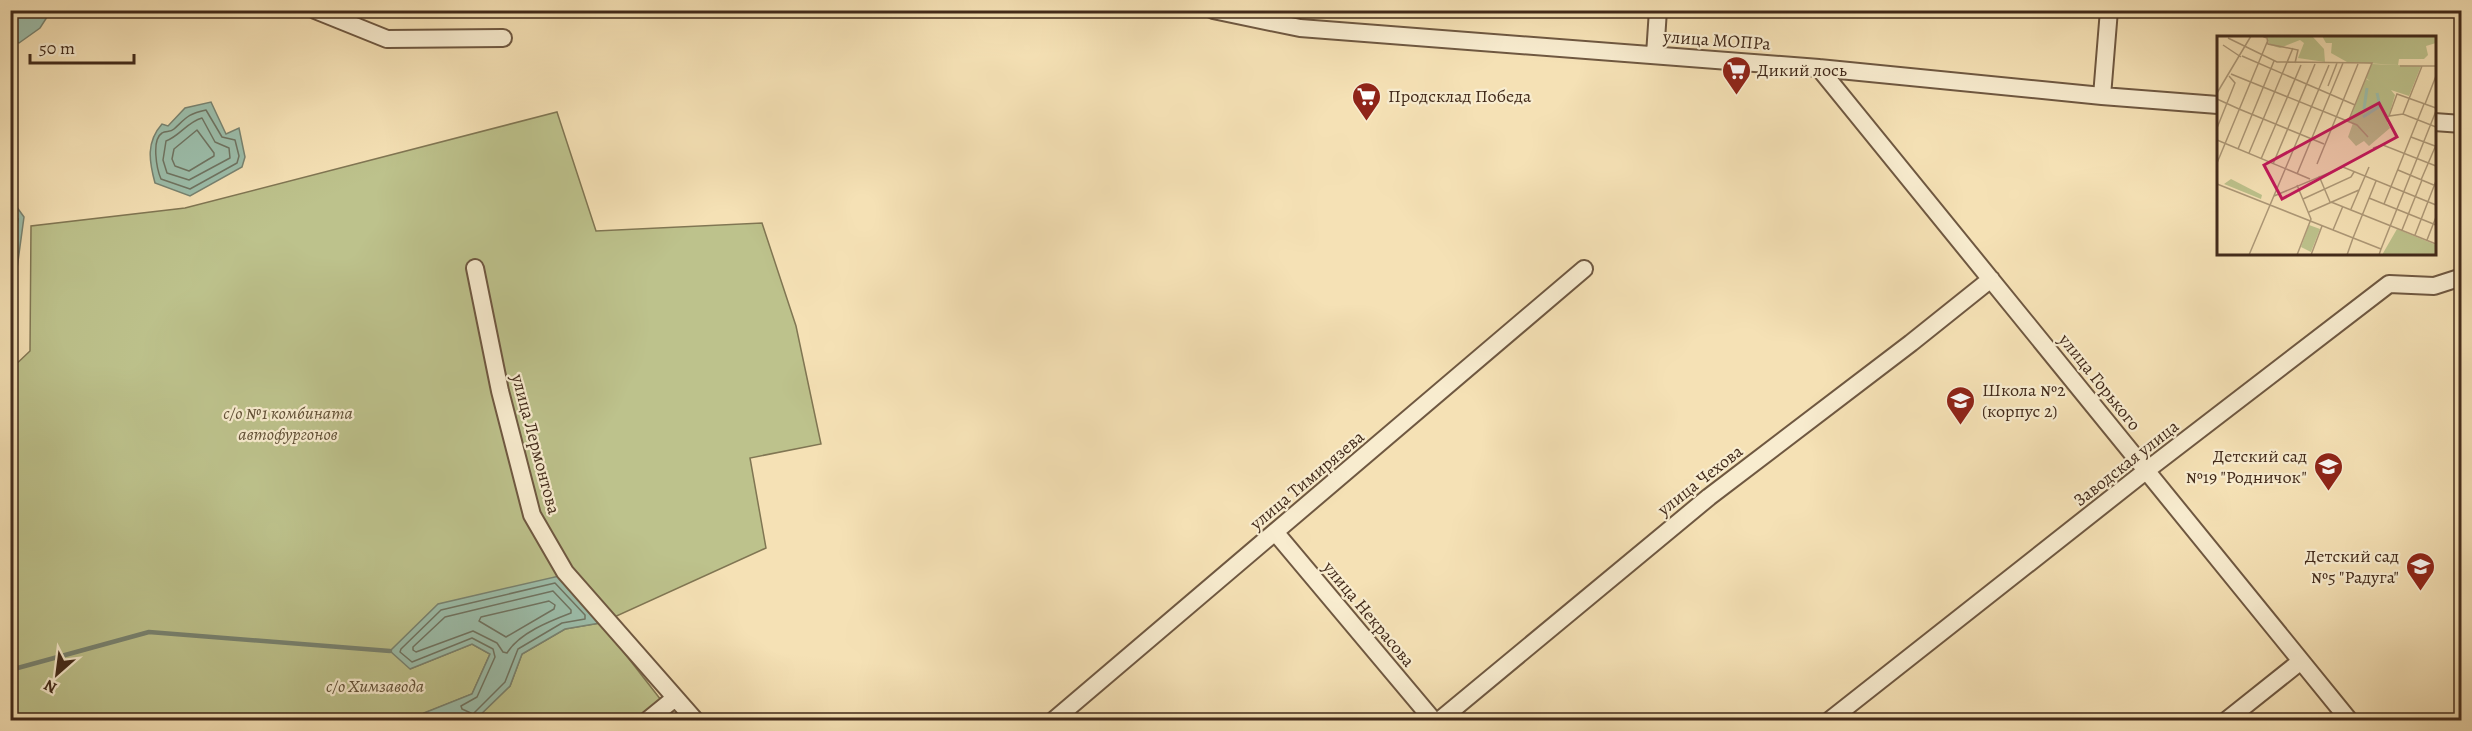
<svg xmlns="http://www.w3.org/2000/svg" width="2472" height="731" font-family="Alegreya,serif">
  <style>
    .green { fill: #bdc28c; stroke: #807653; stroke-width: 1.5 }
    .water { fill: #9cbeab; stroke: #788371; stroke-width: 1.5 }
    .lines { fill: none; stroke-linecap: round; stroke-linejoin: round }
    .shore { stroke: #6f7462; stroke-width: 1.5 }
    .stream { stroke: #788371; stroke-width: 4.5 }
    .minor-casing { stroke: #6f5841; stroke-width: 20 }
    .minor { stroke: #f8eccf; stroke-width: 16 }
    .labels { text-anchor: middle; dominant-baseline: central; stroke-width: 4.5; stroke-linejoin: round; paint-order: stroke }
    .street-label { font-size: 18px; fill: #422a1a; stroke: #f8eccf }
    .poi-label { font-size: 18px; fill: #422a1a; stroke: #f8eccf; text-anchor: start }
    .park-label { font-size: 18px; font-style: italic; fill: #615036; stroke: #f8eccf }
    .inset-river { fill: none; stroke: #9cbeab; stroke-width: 3 }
    .inset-road { fill: none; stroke: #ad9877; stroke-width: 1.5 }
    .view { fill: #c2185b; fill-opacity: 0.15; stroke: #c2185b; stroke-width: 3 }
    .inset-edge { fill: none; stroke: #422a1a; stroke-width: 3 }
  </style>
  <rect width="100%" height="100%" fill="#f5e1b5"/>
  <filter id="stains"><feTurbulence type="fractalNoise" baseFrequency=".00333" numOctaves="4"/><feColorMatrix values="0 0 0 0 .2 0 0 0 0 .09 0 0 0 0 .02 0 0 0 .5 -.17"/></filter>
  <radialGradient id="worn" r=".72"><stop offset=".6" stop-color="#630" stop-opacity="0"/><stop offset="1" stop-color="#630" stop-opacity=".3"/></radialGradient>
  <path class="green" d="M557 112 596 231 762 223 796 326 821 444 750 458 766 548 601 623 661 700 636 720H475L510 686 522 654 565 629 600 623 559 576 410 669 472 644 490 654 472 694 425 713 428 720H11L10 370 30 351 31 226 185 208Z"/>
  <path class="water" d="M33 10 51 11 40 28 19 43 11 40V21Z
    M211 102 226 134 239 128 245 157 242 167 190 196 155 183C149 161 146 142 162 124L168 126 185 108Z
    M11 199 24 217 16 276 11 284Z
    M559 576 600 623 565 629 522 654 510 686 475 720 458 714 446 720H428L424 713 472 694 490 654 472 644 410 669 390 651 438 604Z"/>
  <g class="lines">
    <path class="shore" d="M206 110 222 137 235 140 239 156 237 163 190 189 161 179C157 170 151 140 162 133 166 130 170 133 174 129 187 117 188 114 206 110Z
      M202 118 215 142 229 148 230 158 189 180 167 173 163 160 166 141C180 136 187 122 202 118Z
      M197 130 214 153V156L189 171 175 166 172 159 174 149Z
      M10 209 18 219 10 273
      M555 583 585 615V619L562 623 518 649 505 682 473 714 462 709 461 706 477 697 495 657 493 649 472 638 412 662 400 652 401 649 441 610Z
      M553 591 571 610V613C550 621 519 633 507 653L503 652 497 643 473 631 416 652 413 650V647L445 617Z
      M549 601 555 605 554 609 506 637 479 621 481 617Z"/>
    <path class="stream" d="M10 675 14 669 149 632 390 651"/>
    <defs>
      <path id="minor" d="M315 10 387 39 503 38
        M1213 10 1300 28 1819 68 2102 96 2218 105
        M1655 55 1658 10
        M1819 68 2349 720
        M2102 96 2109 10
        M2434 122 2462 124
        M475 268 500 391 532 515 565 572 695 720
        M1275 532 1433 720
        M648 720 675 698
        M1054 720 1584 269
        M1440 720 1709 497 1911 343 1991 279
        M1830 720 2147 470 2389 284 2434 286 2462 277
        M2227 720 2301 661"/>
    </defs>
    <use href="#minor" class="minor-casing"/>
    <use href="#minor" class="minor"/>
  </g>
  <defs>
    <symbol id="supermarket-pin" viewBox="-11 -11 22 30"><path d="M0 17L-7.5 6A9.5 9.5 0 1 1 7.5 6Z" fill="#8f2418" stroke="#f8eccf"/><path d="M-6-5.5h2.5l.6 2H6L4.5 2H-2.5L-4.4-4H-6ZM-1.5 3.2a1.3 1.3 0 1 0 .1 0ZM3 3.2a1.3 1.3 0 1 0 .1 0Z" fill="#fff"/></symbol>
    <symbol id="school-pin" viewBox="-11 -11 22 30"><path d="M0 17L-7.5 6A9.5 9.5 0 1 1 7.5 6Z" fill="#8f2418" stroke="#f8eccf"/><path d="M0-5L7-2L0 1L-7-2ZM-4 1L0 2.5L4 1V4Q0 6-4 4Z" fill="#fff"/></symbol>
  </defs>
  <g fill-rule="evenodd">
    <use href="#supermarket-pin" x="1720" y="54" width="33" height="45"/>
    <use href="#supermarket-pin" x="1350" y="80" width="33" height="45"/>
    <use href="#school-pin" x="1944" y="384" width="33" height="45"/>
    <use href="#school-pin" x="2312" y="450" width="33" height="45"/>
    <use href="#school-pin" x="2404" y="550" width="33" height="45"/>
  </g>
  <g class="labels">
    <g class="street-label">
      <text transform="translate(1717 40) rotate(4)">улица МОПРа</text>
      <text transform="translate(2100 382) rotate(51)">улица Горького</text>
      <text transform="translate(536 444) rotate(75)">улица Лермонтова</text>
      <text transform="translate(2126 463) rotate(-38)">Заводская улица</text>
      <text transform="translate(1307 480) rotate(-40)">улица Тимирязева</text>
      <text transform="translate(1700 480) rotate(-38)">улица Чехова</text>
      <text transform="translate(1369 614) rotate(50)">улица Некрасова</text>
    </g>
    <g class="poi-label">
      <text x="1757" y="70">Дикий лось</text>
      <text x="1388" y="96">Продсклад Победа</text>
      <text x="1982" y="390">Школа №2<tspan x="1982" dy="21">(корпус 2)</tspan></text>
      <text x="2307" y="456" text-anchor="end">Детский сад<tspan x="2307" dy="21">№19 "Родничок"</tspan></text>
      <text x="2399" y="556" text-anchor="end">Детский сад<tspan x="2399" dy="21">№5 "Радуга"</tspan></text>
    </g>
    <g class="park-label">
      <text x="288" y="413">с/о №1 комбината<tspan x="288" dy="21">автофургонов</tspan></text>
      <text x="375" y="686">с/о Химзавода</text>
    </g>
  </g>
  <g transform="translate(2217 36)">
    <rect width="219" height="219" fill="#f5e1b5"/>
    <path d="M49 0H95L107 13 108 26 81 22 87 7 83 4 63 12 53 9ZM105 0H219V7L209 10 211 19 207 23H182L181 29 130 26 114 17 115 7H109ZM155 28 204 30 192 60 174 54 178 59 170 86 173 92 152 110 147 105 139 110 131 101 136 87 132 85 149 43 153 45 149 42ZM14 143 45 159 44 163 7 148ZM92 189 103 193 94 216 84 211ZM180 193 219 209V219H165Z" fill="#bdc28c"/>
    <path class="inset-river" d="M147 73 150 52M146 81 163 70 160 57"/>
    <path class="inset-road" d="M45 0 50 2 51 8 81 14 78 27M11 2 60 26 155 27 131 86M6 9 24 21M25 20 138 69M183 30H219M14 38 140 89 151 101M111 50 120 27M0 57 34 0M0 63 22 73M208 68 219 40M219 72 180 58 172 80 186 78 219 91M22 73 107 108M186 78 205 30M0 92 18 47 12 40M194 101 218 110M0 104 93 143M156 112 166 109 219 130M21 113 57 25M32 117 76 12M44 123 84 29M0 127 51 4M56 128 98 28M100 128 141 28M181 134 219 150M80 138 126 27M102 140 113 166M204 144 219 109M0 148 164 213 162 219M80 149 94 183 80 219M57 160 126 131 219 169M152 162 219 189M86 163 134 141 137 136M114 166 219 208M167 168 207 68M134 173 152 131M92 176 142 154M116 194 126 170M185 194 205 144M198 199 219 145M136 202 159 145M210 204 219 181M164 213 219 75M32 219 112 29M94 219 105 190M130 219 136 202"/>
    <path class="view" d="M162 67 180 101 65 163 47 129Z"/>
    <rect width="219" height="219" class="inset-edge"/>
  </g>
  <rect width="2472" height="731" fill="none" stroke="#f5e1b5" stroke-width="36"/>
  <rect x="12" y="12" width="2448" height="707" fill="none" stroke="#422a1a" stroke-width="3"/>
  <rect x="18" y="18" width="2436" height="695" fill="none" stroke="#422a1a" stroke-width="1.5"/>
  <g transform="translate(57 674) rotate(208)" stroke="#f8eccf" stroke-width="4.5" paint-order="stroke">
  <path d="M0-4.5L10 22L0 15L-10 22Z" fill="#422a1a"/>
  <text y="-9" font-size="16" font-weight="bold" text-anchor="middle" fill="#422a1a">N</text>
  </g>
  <path d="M30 54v9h104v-9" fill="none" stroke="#422a1a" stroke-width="3"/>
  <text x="39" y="54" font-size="18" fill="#422a1a" stroke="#f8eccf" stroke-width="4.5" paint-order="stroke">50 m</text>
  <rect width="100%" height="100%" filter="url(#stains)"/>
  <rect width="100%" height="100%" fill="url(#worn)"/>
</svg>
